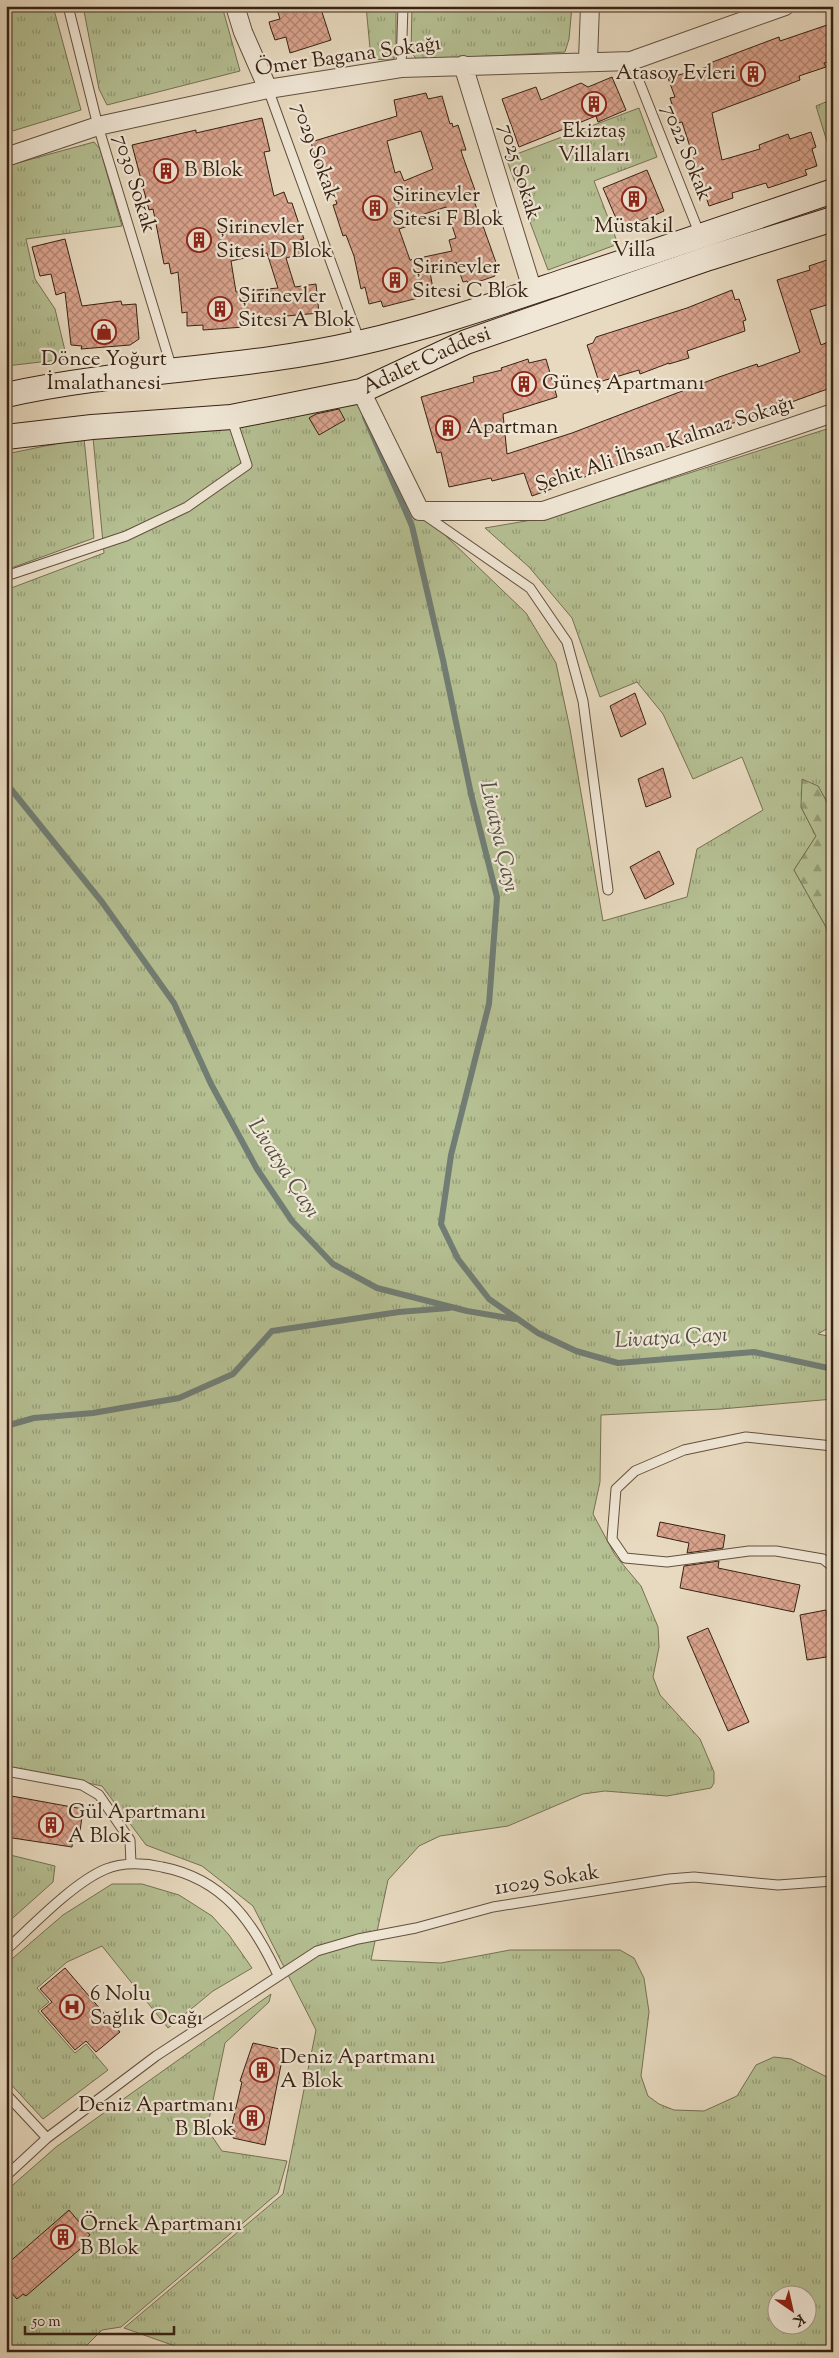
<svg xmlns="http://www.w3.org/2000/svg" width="839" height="2358" font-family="'Sorts Mill Goudy',serif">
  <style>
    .grass { fill: url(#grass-tufts); stroke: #767153; fill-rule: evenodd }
    .forest { fill: url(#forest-firs); stroke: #767153 }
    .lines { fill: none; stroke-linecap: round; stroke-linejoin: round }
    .stream { stroke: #717d74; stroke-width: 6 }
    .building { fill: url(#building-cross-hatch); stroke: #372213; fill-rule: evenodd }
    .lane-casing { stroke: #63503e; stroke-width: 11 }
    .street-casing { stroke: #63503e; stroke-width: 20 }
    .secondary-casing { stroke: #372213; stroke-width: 26 }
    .lane { stroke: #f0e7d6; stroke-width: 9 }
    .street { stroke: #f0e7d6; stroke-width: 18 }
    .secondary { stroke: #f0e7d6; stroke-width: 24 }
    .labels { text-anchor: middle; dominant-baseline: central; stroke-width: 4.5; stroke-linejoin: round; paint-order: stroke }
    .street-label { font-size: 21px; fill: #372213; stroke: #f0e7d6 }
    .poi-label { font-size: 21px; fill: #372213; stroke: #f0e7d6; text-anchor: start }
    .water-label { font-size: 22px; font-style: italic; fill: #545043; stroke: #f0e7d6 }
  </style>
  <defs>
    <pattern id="grass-tufts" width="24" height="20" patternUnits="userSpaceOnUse" patternTransform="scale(1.25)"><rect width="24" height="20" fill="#b5c093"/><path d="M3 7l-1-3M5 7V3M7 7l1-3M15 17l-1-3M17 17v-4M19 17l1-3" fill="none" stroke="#949c77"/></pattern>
    <pattern id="forest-firs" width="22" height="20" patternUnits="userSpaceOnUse" patternTransform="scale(1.25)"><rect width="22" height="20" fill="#b5c093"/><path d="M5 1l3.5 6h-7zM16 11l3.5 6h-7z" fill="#949c77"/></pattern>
    <pattern id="building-cross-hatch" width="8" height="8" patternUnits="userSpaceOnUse" patternTransform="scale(1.25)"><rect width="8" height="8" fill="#daa48e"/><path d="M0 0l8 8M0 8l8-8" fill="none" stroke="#b28573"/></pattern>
  </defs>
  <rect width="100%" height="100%" fill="#e8dac0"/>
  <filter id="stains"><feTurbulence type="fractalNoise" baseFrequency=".004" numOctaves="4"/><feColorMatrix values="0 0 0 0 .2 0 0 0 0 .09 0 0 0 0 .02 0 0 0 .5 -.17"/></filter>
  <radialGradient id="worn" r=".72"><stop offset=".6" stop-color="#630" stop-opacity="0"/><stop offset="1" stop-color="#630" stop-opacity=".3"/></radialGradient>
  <path class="grass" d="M6 6H53L81 110 6 133Z
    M83 6H222L240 71 107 105 99 89Z
    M366 6H396V54L393 60 371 59Z
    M412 6H572L569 39 565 52 418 60 411 53Z
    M833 99V161L816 106Z
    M639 108 657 157 594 181 618 244 548 270 506 158Z
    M94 142 100 149 122 226 26 239 35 279 55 309 67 359 6 366V166Z
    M361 391 420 511 526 613 556 663 570 729 603 921 687 897 697 849 763 810 742 757 693 779 663 714 637 682 600 697 572 618 529 567 485 528 555 516 833 427V813L818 786 801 807 816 836 794 870 826 927 833 950V1325L818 1334 833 1337V1399L721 1409 601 1415 600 1482 593 1514 615 1555 641 1586 658 1627 659 1647 653 1677 660 1695 700 1739 714 1772V1783L711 1788 667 1796 605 1791 583 1794 508 1826 440 1836 419 1846 388 1880 371 1960 441 1963 510 1950H620L634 1958 644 1978 649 2012 641 2076 648 2096 659 2104 674 2110 704 2111 737 2096 756 2065 774 2057 791 2059 833 2080V2352H192L124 2328 283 2194 316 2030 253 1906 202 1866 146 1845 102 1786 6 1766V590L104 553 92 427ZM776 2296H806V2326H776Z
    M84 438 94 538 6 570V454Z
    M6 1854 55 1866 53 1882 6 1924Z
    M112 1884H142L179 1895 212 1916 229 1935 252 1968 213 1991 168 2028 102 1946 67 1962 37 1988 49 2002 38 2011 75 2053 86 2044 108 2070 43 2119 6 2079V1964L63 1915Z
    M271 1994 269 2002 225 2043 207 2129 222 2151 287 2161 278 2193 121 2327 102 2330 80 2352H6V2191L56 2147Z"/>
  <path class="forest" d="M802 779 818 786 833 813V950L826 927 794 870 816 836 801 807Z"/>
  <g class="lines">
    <path class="stream" d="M365 417 412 526 443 660 471 794 497 897 489 1004 451 1155 441 1224 458 1259 489 1299 538 1333 576 1351 618 1363 754 1352 833 1369
      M6 783 102 902 174 1003 211 1084 257 1169 292 1221 333 1264 377 1288 467 1311 515 1319
      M6 1426 34 1418 93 1413 179 1398 233 1374 272 1331 399 1312 449 1308"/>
  </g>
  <path class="building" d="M276 6H320L331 40 290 53 286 37 275 40 271 29 269 22 280 19Z
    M833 23V61L824 63 826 67 799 76 800 80 712 113 722 160 760 149 759 145 788 134 790 139 811 132 816 147 812 149 817 166 805 170 807 175 768 188 766 183 732 193 733 198 709 206 682 122 678 123 670 98 675 97 668 78 711 66 710 63 779 37 780 41Z
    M612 77 626 110 598 122 596 116 519 147 502 99 536 87 541 100 581 83 588 87Z
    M426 93 428 99 442 96 450 124 452 123 453 127 458 125 466 150H461L462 154 476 193 472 195 499 271 493 272 495 276 469 285 467 281 463 282 456 262 430 272 433 289 421 292 422 297 383 307 381 301 369 304 365 287 361 289 354 256 346 235 343 236 333 205 337 204 327 174 320 176 311 142 397 116 394 100ZM421 131 433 169 404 181 400 171 395 173 387 141ZM446 207 456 238 449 240 452 251 410 260 399 229 417 223 415 217Z
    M262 118 270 151 264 152 274 196 284 192 288 203H292L304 239 300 240 304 253 286 258 295 287 316 284 319 313 243 320 244 327 203 330V325L187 326V312L182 313 178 272 171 274 169 263 164 264 153 209 149 210 132 145 196 130V133ZM267 253 278 288 236 292 231 261Z
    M647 170 664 211 621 230 603 188Z
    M65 239 82 306 121 301 122 305 136 304 139 339 130 345 81 349 82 346 71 345 65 292 56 295 51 274 40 276 32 247Z
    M833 258V303L810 310 821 345 828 342 833 354V387L532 496 524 473 492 481 491 478 449 487 441 452 437 453 421 397 474 382 473 377 502 370 501 368 528 359 529 363 546 359 557 397 503 414 507 454 572 433 719 377 757 364 758 367 800 352 777 280 810 270 809 266Z
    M732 290 735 300 739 299 746 320 743 321 745 331 687 351 689 358 669 364V363L640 374 639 370 599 382 587 345 593 343 596 337 687 308Z
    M339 409 345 420 319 435 309 418 316 414Z
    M635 693 646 724 621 737 610 706Z
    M663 768 671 797 646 807 638 779Z
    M659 851 674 884 645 899 630 867Z
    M660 1522 725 1535 723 1548 687 1553 689 1543 657 1536Z
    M719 1561 718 1568 800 1585 794 1612 680 1588 684 1566Z
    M826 1610 833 1656 807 1660 800 1615Z
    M708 1628 749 1722 728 1731 687 1637Z
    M6 1795 83 1809 79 1839 73 1838 72 1847 6 1837Z
    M65 1968 120 2032 96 2052 86 2041 75 2050 41 2011 52 2002 40 1989Z
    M253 2043 284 2050 265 2145 233 2138 235 2131 231 2129 242 2082 240 2081Z
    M69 2210 90 2235 84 2240 87 2243 26 2296 23 2294 17 2299 6 2287V2265Z"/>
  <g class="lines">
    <defs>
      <path id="lane" d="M68 6 98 126 172 369
        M631 61 700 235
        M401 68 403 6
        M268 89 360 342
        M422 513 530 588 567 642 583 701 608 890
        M6 576 126 536 187 507 247 465 231 417
        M833 1446 746 1437 684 1450 635 1471 616 1489 612 1539 625 1558 667 1562 749 1551H776L823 1559 833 1567
        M6 1771 82 1785 99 1795 130 1840 131 1864
        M6 1950C32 1926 74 1882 106 1869 123 1862 145 1863 162 1867 224 1879 253 1922 278 1975
        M6 2094 47 2138
        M6 2176 47 2138 156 2056 317 1951 358 1939 416 1928 493 1907 669 1879 694 1877 778 1885 833 1881"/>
      <path id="street" d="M235 6 243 32 268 89
        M588 60 590 6
        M463 65 533 292
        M6 157 98 126 268 89 401 68 631 61 785 6
        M361 391 420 511H543L833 413"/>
      <g id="secondary">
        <path d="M6 395C122 369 243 370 359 343 430 327 499 303 568 280 657 251 745 221 833 191"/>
        <path id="s1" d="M6 437 92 427 231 417 361 391 466 342 709 258 833 219"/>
      </g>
    </defs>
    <use href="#lane" class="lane-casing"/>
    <use href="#street" class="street-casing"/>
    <use href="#secondary" class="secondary-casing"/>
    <use href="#lane" class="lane"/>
    <use href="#street" class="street"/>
    <use href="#secondary" class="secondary"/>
  </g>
  <defs>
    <symbol id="building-ring" viewBox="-11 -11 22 22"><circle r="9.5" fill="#f0e7d6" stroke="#8f2418" stroke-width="1.5"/><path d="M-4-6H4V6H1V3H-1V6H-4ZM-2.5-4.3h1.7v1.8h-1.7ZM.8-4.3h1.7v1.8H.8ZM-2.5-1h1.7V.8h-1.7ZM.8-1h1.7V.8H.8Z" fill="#8f2418"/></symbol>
    <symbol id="shop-ring" viewBox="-11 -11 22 22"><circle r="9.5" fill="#f0e7d6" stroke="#8f2418" stroke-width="1.5"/><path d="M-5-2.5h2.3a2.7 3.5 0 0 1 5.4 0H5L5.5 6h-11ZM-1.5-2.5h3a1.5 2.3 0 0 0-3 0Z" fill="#8f2418"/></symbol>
    <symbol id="hospital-ring" viewBox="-11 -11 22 22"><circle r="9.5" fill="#f0e7d6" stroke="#8f2418" stroke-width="1.5"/><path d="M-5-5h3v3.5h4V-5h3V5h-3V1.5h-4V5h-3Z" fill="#8f2418"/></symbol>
  </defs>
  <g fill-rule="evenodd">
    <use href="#building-ring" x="739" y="60" width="28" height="28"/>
    <use href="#building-ring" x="580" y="90" width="28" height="28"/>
    <use href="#building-ring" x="152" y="157" width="28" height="28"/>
    <use href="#building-ring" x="620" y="185" width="28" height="28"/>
    <use href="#building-ring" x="361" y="194" width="28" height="28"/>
    <use href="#building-ring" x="185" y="226" width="28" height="28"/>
    <use href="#building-ring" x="381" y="266" width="28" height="28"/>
    <use href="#building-ring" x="206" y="295" width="28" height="28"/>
    <use href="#shop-ring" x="90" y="318" width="28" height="28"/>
    <use href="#building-ring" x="510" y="370" width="28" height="28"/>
    <use href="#building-ring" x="434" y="414" width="28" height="28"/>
    <use href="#building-ring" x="37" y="1811" width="28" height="28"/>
    <use href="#hospital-ring" x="58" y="1993" width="28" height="28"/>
    <use href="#building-ring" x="248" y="2056" width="28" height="28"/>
    <use href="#building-ring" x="238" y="2104" width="28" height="28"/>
    <use href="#building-ring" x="49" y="2223" width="28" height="28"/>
  </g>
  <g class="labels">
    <g class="street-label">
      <text transform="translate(348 57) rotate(-8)">Ömer Bagana Sokağı</text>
      <text transform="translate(315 152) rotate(70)">7029 Sokak</text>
      <text transform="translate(686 153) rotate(68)">7022 Sokak</text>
      <text transform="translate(519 172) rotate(73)">7025 Sokak</text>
      <text transform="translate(134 184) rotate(73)">7030 Sokak</text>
      <text stroke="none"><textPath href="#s1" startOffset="431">Adalet Caddesi</textPath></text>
      <text transform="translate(665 445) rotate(-18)">Şehit Ali İhsan Kalmaz Sokağı</text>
      <text transform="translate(547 1881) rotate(-9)">11029 Sokak</text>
    </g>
    <g class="poi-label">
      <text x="736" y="74" text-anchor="end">Atasoy Evleri</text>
      <text x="594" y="132" text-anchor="middle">Ekiztaş<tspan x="594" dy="24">Villaları</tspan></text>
      <text x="184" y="171">B Blok</text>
      <text x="392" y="196">Şirinevler<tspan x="392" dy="24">Sitesi F Blok</tspan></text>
      <text x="634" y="227" text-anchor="middle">Müstakil<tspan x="634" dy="24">Villa</tspan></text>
      <text x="216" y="228">Şirinevler<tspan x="216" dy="24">Sitesi D Blok</tspan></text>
      <text x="412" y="268">Şirinevler<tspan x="412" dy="24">Sitesi C Blok</tspan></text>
      <text x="238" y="297">Şirinevler<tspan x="238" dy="24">Sitesi A Blok</tspan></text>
      <text x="104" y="360" text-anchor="middle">Dönce Yoğurt<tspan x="104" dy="24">İmalathanesi</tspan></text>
      <text x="542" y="384">Güneş Apartmanı</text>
      <text x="466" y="428">Apartman</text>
      <text x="68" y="1813">Gül Apartmanı<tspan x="68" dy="24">A Blok</tspan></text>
      <text x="90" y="1995">6 Nolu<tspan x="90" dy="24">Sağlık Ocağı</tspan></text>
      <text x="280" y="2058">Deniz Apartmanı<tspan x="280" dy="24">A Blok</tspan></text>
      <text x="234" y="2106" text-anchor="end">Deniz Apartmanı<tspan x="234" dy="24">B Blok</tspan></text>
      <text x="80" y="2225">Örnek Apartmanı<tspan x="80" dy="24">B Blok</tspan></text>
    </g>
    <g class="water-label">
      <text transform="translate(498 837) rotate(77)">Livatya Çayı</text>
      <text transform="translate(283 1169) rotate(57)">Livatya Çayı</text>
      <text transform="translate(671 1339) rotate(-3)">Livatya Çayı</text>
    </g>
  </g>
  <rect width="839" height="2358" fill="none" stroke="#e8dac0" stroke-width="25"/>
  <rect x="8" y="8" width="824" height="2343" fill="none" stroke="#372213" stroke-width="2.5"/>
  <rect x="12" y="12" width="814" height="2333" fill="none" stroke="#372213"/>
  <g transform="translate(792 2310) rotate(146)"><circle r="24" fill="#f0e7d6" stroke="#a69888"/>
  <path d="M0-4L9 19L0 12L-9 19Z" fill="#8f2418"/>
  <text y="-8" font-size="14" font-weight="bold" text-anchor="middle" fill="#372213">K</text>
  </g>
  <path d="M25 2326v8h149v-8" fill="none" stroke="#372213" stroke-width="2.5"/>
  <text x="32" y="2326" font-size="15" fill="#372213" stroke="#f0e7d6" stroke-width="4" paint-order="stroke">50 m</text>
  <rect width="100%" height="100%" filter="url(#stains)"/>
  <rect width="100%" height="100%" fill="url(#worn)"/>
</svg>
